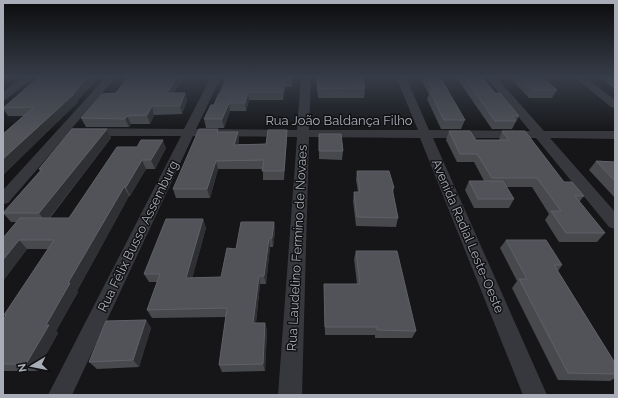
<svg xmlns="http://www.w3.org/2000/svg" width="618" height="398" font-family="Raleway,sans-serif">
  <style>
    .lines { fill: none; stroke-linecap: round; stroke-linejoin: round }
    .minor { fill: #37383d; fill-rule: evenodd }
    .wall { fill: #47494d }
    .shaded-wall { fill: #2f3033 }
    .building { fill: #525359; stroke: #5f6168 }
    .labels { text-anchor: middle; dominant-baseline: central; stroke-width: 3; stroke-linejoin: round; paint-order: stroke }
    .street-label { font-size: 13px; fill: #a8adb8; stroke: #111113 }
  </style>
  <rect width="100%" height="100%" fill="#161618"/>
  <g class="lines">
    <path class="minor" d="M22 77H33L7 99 3 100V92Z
      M106 77H116L72 128 184 129 211 77H221L196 129 297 130 301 77H311L309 130H418L396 77H406L429 130 530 131 486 77H496L544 131H615V139L550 138 615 212V229L609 227 536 138H433L547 395H523L420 138 309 137 302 395H278L297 137 193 136 72 395H48L181 136H66L8 203 3 204V190Z
      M574 77H585L615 100V108L611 107Z"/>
  </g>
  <path class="wall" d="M39 77H99L77 101 78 102 3 175V134L24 116H8L3 108Z
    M128 77H184L174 93H185L187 101 182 114 154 115 150 124H131L129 127H86L81 118 116 93Z
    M227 77H293L292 87H285L283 100H249L246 111H230L224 128H206L204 119 214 105 220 93Z
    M316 77H362L365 88 364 98H318Z
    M421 77H426L465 120 461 129H441L427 99 429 94 420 78Z
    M456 77H482L495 93 519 116 512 129H492Z
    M509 77H573V78H543L557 90 552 98H529Z
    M588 77H615V89L600 78H589Z
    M107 129 111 138 50 218H69L117 147 166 148 155 169H146L130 196H129L77 291 78 292 56 331 58 333 37 371H3V320L6 317 4 315 48 249H27L3 281V238L16 222H11L3 213 40 171 39 169Z
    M218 129V132H238L239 140 238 144H266L287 138 284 180H263V169H218L210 198H176L173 189Z
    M449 131 476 140H499L502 131 564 182 584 196 579 202 605 233 597 242H559L545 220 549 214 532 187H506L514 199 509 208H474L465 190 469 181H484L474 162H457L446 140Z
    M319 134 343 151 342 160 319 159Z
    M596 161 615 162V198L589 170Z
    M357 171 394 188 393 193 398 218 396 227 356 226 353 201 354 192H358L356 180Z
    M203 219 206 228 192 278 221 277 236 249 274 222 275 231 273 247H270L266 284H260L256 323H265L267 331 265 371 222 372 219 365 226 317 152 318 147 310 157 282H149L144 274Z
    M506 240 562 265 558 271 615 363V378L610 381 558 380 512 288 517 281 500 248Z
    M356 251 416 331 412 338H375V335H325L324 292V284H357L354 259Z
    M146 320 151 328 139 367 97 369 89 362Z"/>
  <path class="shaded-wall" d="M88 77H99L77 101 78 102 3 175V159Z
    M177 77H184L169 101 167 93Z
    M285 79V87L283 100V92Z
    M248 92 249 100 246 111 245 103Z
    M185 93 187 101 182 114 180 106Z
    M229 103 230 111 224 128 222 119Z
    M152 106 154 115 150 124 147 115Z
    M127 116 131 124 129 127 125 119Z
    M107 129 111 138 46 222 39 213Z
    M287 130V138L284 180V171Z
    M238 132 239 140 236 153 234 145Z
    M163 140 166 148 155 169 151 160Z
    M142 160 146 169 130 196 126 187Z
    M216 161 218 169 210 198 207 189Z
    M124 187 129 196 77 291 78 292 56 331 58 333 37 371 26 364 46 325 68 283Z
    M203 219 206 228 190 287 186 278Z
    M274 222 275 231 273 247 272 238Z
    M269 238 270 247 266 284 264 276Z
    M19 240 27 249 3 281V260Z
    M259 276 260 284 255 331 253 323Z
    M146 320 151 328 139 367 133 360Z
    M265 323 267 331 265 371 263 364Z"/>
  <path class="building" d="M39 77H88L72 95 74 94 3 159V134L34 107 3 108Z
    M128 77H177L167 93H185L180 106H152L147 115 127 116 125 119 81 118 102 94 116 93Z
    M227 77H292V79H285L283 92H248L245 103H229L222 119H204L211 105H214L219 93H220Z
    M317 77H362L365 88 318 89Z
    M426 77H440L465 120H444L430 91H434Z
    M464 77H482L495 93H500L519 116H512L516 121H495Z
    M520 77H542L557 90H533Z
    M72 129H107L39 213H3L42 169H39Z
    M199 129H218L217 132H238L234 145 266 144 268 130H287L284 171H262L264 160 216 161 207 189H173Z
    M449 131H470L476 140H509L502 131H525L564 182H572L584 196H575L605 233H566L551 211H561L537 178H492L477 154H460Z
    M319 134H341L343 151H319Z
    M141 140H163L151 160H142L126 187H124L68 283H70L46 325H49L26 364H3V320L6 315H4L54 240H19L3 260V238L20 218H69L117 147H137Z
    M596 161 615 162V181Z
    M357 171H389L394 188H392L398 218 357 217 354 192H360Z
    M469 181H503L514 199H478Z
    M166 219H203L186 278 221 277 227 248 236 249 241 222H274L272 238H269L264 276H259L253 323H265L263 364 219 365 227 308 147 310 160 274H144Z
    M506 240H546L562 265H554L615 363V374L568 373 519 279H527Z
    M356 251H397L416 331 377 330V327H325L324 284H360Z
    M146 320 133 360 89 362 106 321Z"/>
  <linearGradient id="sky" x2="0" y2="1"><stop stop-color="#0c0c0d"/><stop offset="0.58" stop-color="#363c48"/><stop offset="1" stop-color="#363c48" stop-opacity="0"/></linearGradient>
  <rect width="618" height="133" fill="url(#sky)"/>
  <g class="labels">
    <g class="street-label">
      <text x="339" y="120">Rua João Baldança Filho</text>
      <text transform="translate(138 236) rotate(-64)">Rua Félix Busso Assemburg</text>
      <text transform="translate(468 236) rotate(67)">Avenida Radial Leste-Oeste</text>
      <text transform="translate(297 248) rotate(-87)">Rua Laudelino Fermino de Novaes</text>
    </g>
  </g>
  <rect width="618" height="398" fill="none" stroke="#a8adb8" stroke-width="8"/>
  <g transform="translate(32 366) rotate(260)" stroke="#111113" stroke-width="3" paint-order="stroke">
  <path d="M0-3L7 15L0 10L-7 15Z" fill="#a8adb8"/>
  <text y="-6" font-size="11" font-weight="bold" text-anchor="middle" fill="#a8adb8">N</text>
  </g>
</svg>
